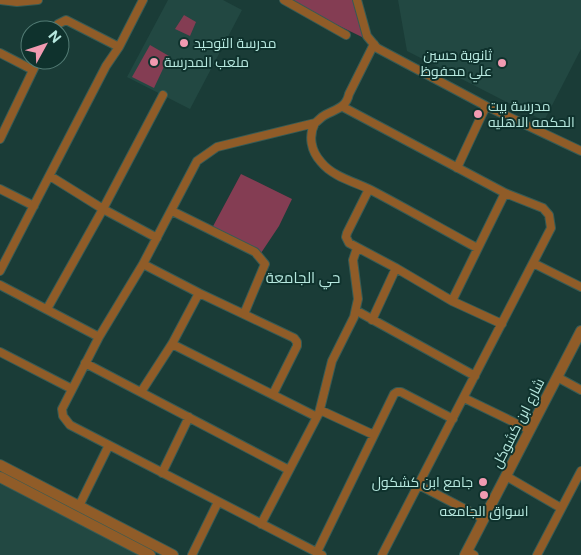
<svg xmlns="http://www.w3.org/2000/svg" width="581" height="555" font-family="'Public Sans',Cairo,sans-serif">
  <style>
    .built { fill: #224842 }
    .green { fill: #843d53 }
    .lines { fill: none; stroke-linecap: round; stroke-linejoin: round }
    .minor-casing { stroke: #365b55; stroke-width: 10 }
    .tertiary-casing { stroke: #365b55; stroke-width: 12 }
    .minor { stroke: #905c28; stroke-width: 8 }
    .tertiary { stroke: #905c28; stroke-width: 10 }
    .poi-dot { fill: #f19ab1; stroke: #0f322d; stroke-width: 2 }
    .labels { text-anchor: middle; dominant-baseline: central; stroke-width: 4; stroke-linejoin: round; paint-order: stroke }
    .poi-label { font-size: 14px; fill: #b7e8df; stroke: #0f322d; text-anchor: start }
    .street-label { font-size: 14px; fill: #b7e8df; stroke: #0f322d }
    .neighbourhood-label { font-size: 15px; fill: #b7e8df; stroke: #0f322d }
  </style>
  <rect width="100%" height="100%" fill="#1a3c37"/>
  <path class="built" d="M168 0H223L242 10 190 109 127 77Z
    M398 0H581V49L544 121 407 51Z
    M0 480 145 555H0Z"/>
  <path class="green" d="M286 0H357L364 30V38Z
    M184 15 196 22 190 36 175 29Z
    M150 45 169 56 154 88 132 77Z
    M241 174 292 199 279 226 259 256 211 230Z"/>
  <g class="lines">
    <defs>
      <path id="minor" d="M0 0 17 2 38 0
        M284 0 346 35
        M357 0 367 36 377 48 486 106 581 151
        M54 30 58 24 66 20 119 47
        M0 53 33 70
        M343 107 505 193 543 208 549 215 551 228 382 555
        M315 123C308 136 311 151 321 162 333 177 355 182 371 190 407 209 442 229 477 248
        M0 139 38 60
        M457 168 486 106
        M50 176 103 209 157 238
        M0 189 34 206
        M369 189 347 233 346 237 349 243 396 268 452 301 502 324
        M172 211 255 252 265 264 244 314
        M533 263 581 287
        M143 264 199 293 294 338 297 342V346L273 394
        M0 271 106 66 119 47 143 0
        M0 285 99 337
        M452 301 505 193
        M47 309 103 209 163 95
        M357 311 475 376
        M372 320 396 268
        M172 344 317 417
        M0 352 72 389
        M85 363 289 470
        M557 377 581 390
        M141 392 172 344 199 293
        M464 398 530 430
        M320 410 374 435
        M162 473 189 417
        M506 476 561 508
        M419 485 484 519
        M79 506 109 445
        M261 524 319 413 332 361 354 317 358 299 353 260 357 248
        M467 551 474 555
        M317 552 394 394 397 392H401L453 419
        M192 555 218 502
        M322 555 70 425 63 416 62 409 99 337 143 264 197 161 217 147 315 123C318 121 321 117 325 115 336 109 346 108 349 94L374 44
        M537 555 581 471"/>
      <path id="tertiary" d="M0 465 173 555
        M0 477 150 555
        M465 555 581 331"/>
    </defs>
    <use href="#minor" class="minor-casing"/>
    <use href="#tertiary" class="tertiary-casing"/>
    <use href="#minor" class="minor"/>
    <use href="#tertiary" class="tertiary"/>
  </g>
  <g class="poi-dot">
    <circle cx="184" cy="43" r="5"/>
    <circle cx="154" cy="62" r="5"/>
    <circle cx="502" cy="63" r="5"/>
    <circle cx="478" cy="114" r="5"/>
    <circle cx="483" cy="482" r="5"/>
    <circle cx="484" cy="495" r="5"/>
  </g>
  <g class="labels">
    <g class="poi-label">
      <text x="194" y="43">مدرسة التوحيد</text>
      <text x="492" y="55" text-anchor="end">ثانوية حسين<tspan x="492" dy="16">علي محفوظ</tspan></text>
      <text x="164" y="62">ملعب المدرسة</text>
      <text x="488" y="106">مدرسة بيت<tspan x="488" dy="16">الحكمه الاهليه</tspan></text>
      <text x="473" y="482" text-anchor="end">جامع ابن كشكول</text>
      <text x="484" y="511" text-anchor="middle">اسواق الجامعه</text>
    </g>
    <g class="street-label">
      <text transform="translate(518 423) rotate(-63)">شارع ابن كشوكل</text>
    </g>
    <g class="neighbourhood-label">
      <text x="303" y="277">حي الجامعة</text>
    </g>
  </g>
  <g transform="translate(45 45) rotate(50)"><circle r="24" fill="#0f322d" stroke="#527b74"/>
  <path d="M0-4L9 19L0 12L-9 19Z" fill="#f19ab1"/>
  <text y="-8" font-size="14" font-weight="bold" text-anchor="middle" fill="#b7e8df">N</text>
  </g>
</svg>
